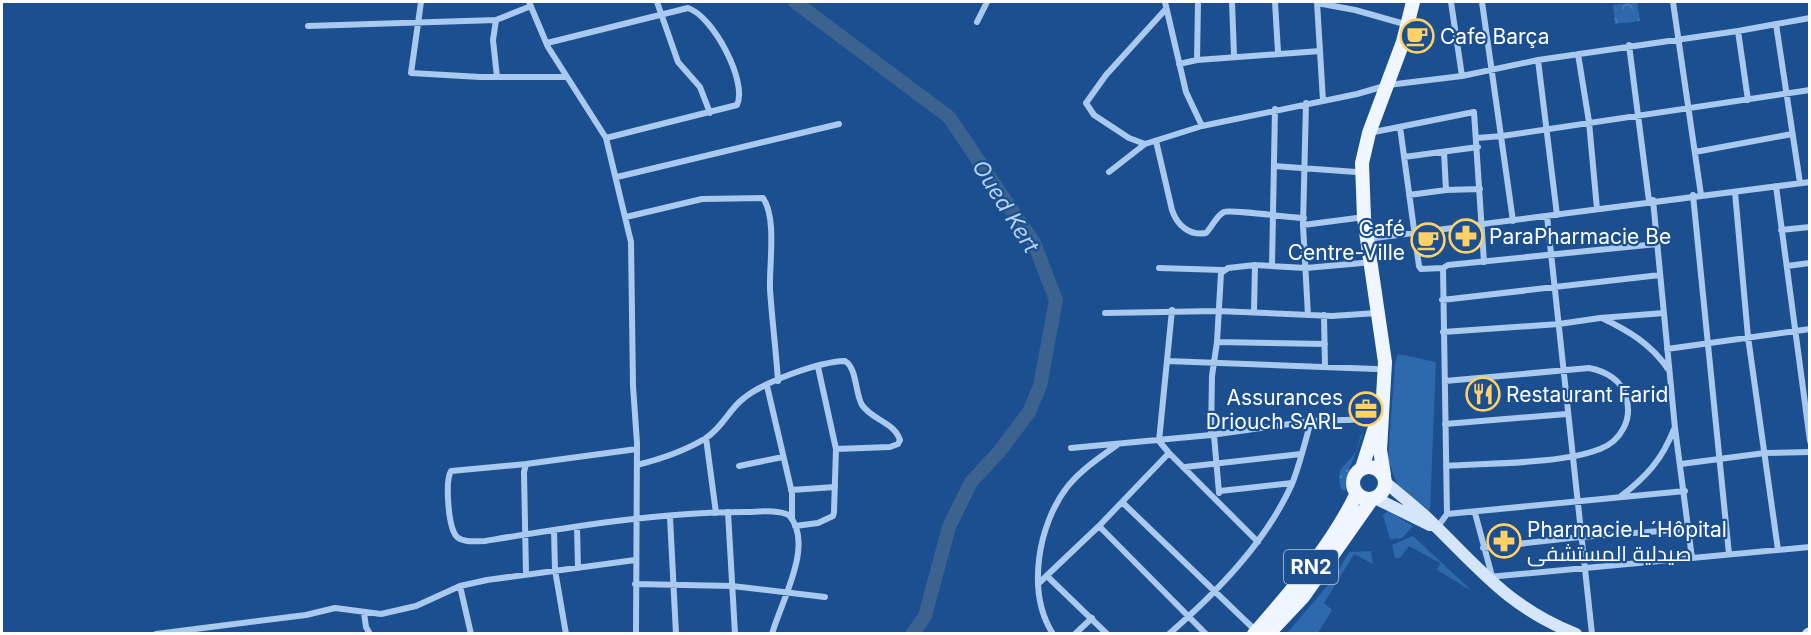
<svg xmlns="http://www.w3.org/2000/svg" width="1811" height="635" font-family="Inter,Cairo,sans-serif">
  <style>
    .grass { fill: #2e69ad }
    .park { fill: url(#park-crowns) }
    .garden { fill: url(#garden-dots) }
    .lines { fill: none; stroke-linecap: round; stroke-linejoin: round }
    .river { stroke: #3c6290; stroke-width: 14 }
    .minor { stroke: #a9c9ee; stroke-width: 6 }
    .secondary { stroke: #d6e6fa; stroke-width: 12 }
    .primary { stroke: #f0f6ff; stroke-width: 14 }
    .labels { text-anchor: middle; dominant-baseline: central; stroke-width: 4.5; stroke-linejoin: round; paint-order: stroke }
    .shield { fill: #1b4f8f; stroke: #bbcadd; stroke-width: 1.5 }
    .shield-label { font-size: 20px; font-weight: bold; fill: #fff }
    .poi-label { font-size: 21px; fill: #fff; stroke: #1b4f8f; text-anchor: start }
    .water-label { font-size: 22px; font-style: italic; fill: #b5d3f5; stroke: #1b4f8f }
  </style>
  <defs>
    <pattern id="park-crowns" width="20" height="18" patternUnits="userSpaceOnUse" patternTransform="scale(1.5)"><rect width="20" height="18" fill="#2e69ad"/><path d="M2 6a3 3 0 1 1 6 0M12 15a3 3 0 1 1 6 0" fill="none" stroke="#4d80b9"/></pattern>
    <pattern id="garden-dots" width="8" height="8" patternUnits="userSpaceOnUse" patternTransform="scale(1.5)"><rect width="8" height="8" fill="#2e69ad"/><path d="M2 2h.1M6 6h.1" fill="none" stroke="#4d80b9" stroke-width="1.8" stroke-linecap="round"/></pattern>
  </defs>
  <rect width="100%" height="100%" fill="#1b4f8f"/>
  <path class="grass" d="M1398 354 1436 362 1430 511 1397 484 1388 460 1395 363Z
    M1388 511 1413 526 1402 538 1390 539 1383 515Z
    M1413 536 1472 591 1437 570 1440 563 1409 546 1400 558H1395L1392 545Z
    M1371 551 1373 564 1354 554 1324 603 1332 610 1318 633H1287L1334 578 1349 552Z"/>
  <path class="park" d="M1637 2 1640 21 1615 24 1613 5Z"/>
  <path class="garden" d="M1363 432C1358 451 1345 471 1346 491L1341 488C1334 463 1349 467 1356 450 1359 443 1359 437 1363 432Z"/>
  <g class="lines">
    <path class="river" d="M795 2 949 117 1034 243 1056 300 1040 386 1029 412 999 452 971 482 949 527 925 616 912 634"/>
    <path class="minor" d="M421 2 411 73 480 77H565
      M529 2 548 47 606 138 631 242 633 386 637 443 636 634
      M657 2 678 62 700 87 710 113
      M1165 2 1186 92 1202 126
      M1232 2 1234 55
      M1275 2 1278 52
      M1317 2 1323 101
      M1451 2 1462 76
      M1482 2 1513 221
      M1673 2 1701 195
      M1317 3 1355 10 1408 25
      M1165 10 1106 75 1086 103 1094 115 1129 138 1145 144 1202 126 1357 94 1388 85 1462 76 1538 60 1738 31 1810 18
      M977 22 987 2
      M1776 24 1800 183
      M308 26 496 20
      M1738 31 1748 100
      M547 43 688 8C713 16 748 82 737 105L606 138
      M1629 45 1649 201
      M1578 54 1589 122 1597 209
      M1197 60 1320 51
      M1538 60 1557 215
      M1179 64 1197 60 1198 2
      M497 77 493 40 496 20 531 6
      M1306 103 1303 225 1308 315
      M1400 127 1419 266 1421 269 1443 268
      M1369 133 1474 112 1484 262
      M1477 138 1502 136 1810 90
      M1156 141 1172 210C1177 225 1189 236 1206 233 1212 227 1216 216 1224 212 1231 209 1291 218 1304 218
      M1444 152 1446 190 1480 189
      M1695 152 1792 134
      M1404 157 1478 147
      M1274 166 1356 172
      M1109 172 1145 144
      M617 177 839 124
      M1776 186 1810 441
      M1735 192 1748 337 1778 550
      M1409 195 1446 190
      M1693 195 1729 554
      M1653 200 1675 428 1692 558
      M1547 216 1592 634
      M626 217 702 199 763 198C777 218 769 265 770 289 772 320 776 350 778 381
      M1303 225 1357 218
      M1781 230 1810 227
      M1367 239 1810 182
      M1272 265 1275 109
      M1787 266 1810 263
      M1159 268 1222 270
      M1442 300 1660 275
      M1172 310 1159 441 1169 453 1122 502 1256 631
      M1254 311 1255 265 1306 268 1362 263
      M1105 313 1218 311 1332 316 1377 313
      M1324 315 1325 367
      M1602 318C1629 331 1651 344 1668 369
      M1443 332 1559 324 1600 318 1664 313
      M1217 342 1325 344
      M1667 349 1810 329
      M1167 361 1376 369
      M1445 381 1589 368C1605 371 1622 380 1626 397 1633 419 1621 441 1600 449 1563 464 1488 463 1446 466
      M767 386 792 493V518
      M1445 424 1567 414
      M1211 435 1311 421 1377 419
      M1214 435 1219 493
      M706 438 716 513
      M1071 448 1211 435 1212 376 1217 342 1221 273 1228 268 1255 265
      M1169 453 1258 542
      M526 464 451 471C445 481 448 528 457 537 464 543 476 541 485 541 570 527 658 512 744 512 758 512 776 509 789 515 815 545 781 601 772 634
      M1681 464 1765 453 1810 452
      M637 465C661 459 685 451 706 438 723 427 729 409 744 398 766 381 818 362 845 361 857 368 855 393 862 405 872 420 894 422 900 440L898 444 890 447 836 449
      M739 466 783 457
      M1185 467 1301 454
      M791 490 835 487
      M1220 491 1292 483
      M1620 497C1646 477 1662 460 1674 429
      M728 512 735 634
      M1475 513 1492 576
      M1447 514 1685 491
      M670 517 676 634
      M795 526 818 523 833 516 834 512 836 449 818 367
      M1099 526 1122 502
      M577 527 578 568
      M1436 529 1447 514 1443 268 1448 265 1657 244
      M554 530 555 570 566 634
      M1483 548 1580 537 1688 529
      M526 574 524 472 526 464 637 449
      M1048 577 1107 634
      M1488 577 1810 547
      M1039 583 1099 526 1206 634
      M635 584 732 586 825 597
      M460 586 471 634
      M364 613 366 627 370 634
      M156 634 306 615 335 608 381 614 416 606 460 586 487 580 635 560
      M1053 634C1026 592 1038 524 1068 486 1081 470 1100 457 1117 445
      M1075 634 1092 618
      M1169 634C1217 592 1266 542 1292 484 1300 464 1305 442 1311 421"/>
    <path class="secondary" d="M1385 482C1398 493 1411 503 1424 515 1476 564 1505 606 1576 634
      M1375 498 1430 525
      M1808 634 1810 633"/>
    <path class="primary" d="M1353 483a16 16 0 1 1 32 0a16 16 0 1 1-32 0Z
      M1362 468 1375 427
      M1384 475 1380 450 1385 362 1364 218 1362 163 1369 133 1403 42 1413 2
      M1254 634C1293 589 1331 547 1357 493
      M1268 634 1303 597 1372 499"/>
  </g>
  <defs>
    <symbol id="cafe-ring" viewBox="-11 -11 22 22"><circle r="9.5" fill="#1b4f8f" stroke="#ffd166" stroke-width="1.5"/><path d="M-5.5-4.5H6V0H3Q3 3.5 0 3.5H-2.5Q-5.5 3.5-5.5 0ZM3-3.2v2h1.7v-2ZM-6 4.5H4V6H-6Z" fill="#ffd166"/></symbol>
    <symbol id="pharmacy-ring" viewBox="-11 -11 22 22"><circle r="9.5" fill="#1b4f8f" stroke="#ffd166" stroke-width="1.5"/><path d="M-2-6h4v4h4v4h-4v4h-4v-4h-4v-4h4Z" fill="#ffd166"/></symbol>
    <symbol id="restaurant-ring" viewBox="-11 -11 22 22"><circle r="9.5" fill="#1b4f8f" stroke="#ffd166" stroke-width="1.5"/><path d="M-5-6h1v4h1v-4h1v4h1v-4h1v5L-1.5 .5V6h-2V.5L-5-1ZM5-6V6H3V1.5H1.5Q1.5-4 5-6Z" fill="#ffd166"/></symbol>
    <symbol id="office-ring" viewBox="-11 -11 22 22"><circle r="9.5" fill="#1b4f8f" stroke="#ffd166" stroke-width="1.5"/><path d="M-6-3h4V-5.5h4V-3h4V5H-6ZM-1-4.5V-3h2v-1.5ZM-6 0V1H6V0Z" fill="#ffd166"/></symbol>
  </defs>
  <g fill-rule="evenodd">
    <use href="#cafe-ring" x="1398" y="17" width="38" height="38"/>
    <use href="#pharmacy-ring" x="1447" y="217" width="38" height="38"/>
    <use href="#cafe-ring" x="1409" y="221" width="38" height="38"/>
    <use href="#restaurant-ring" x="1464" y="375" width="38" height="38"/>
    <use href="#office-ring" x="1347" y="390" width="38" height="38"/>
    <use href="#pharmacy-ring" x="1485" y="522" width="38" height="38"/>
  </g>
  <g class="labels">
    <rect class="shield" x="1284" y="550" width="54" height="34" rx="4.5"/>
    <g class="shield-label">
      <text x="1311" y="567">RN2</text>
    </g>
    <g class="poi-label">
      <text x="1440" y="36">Cafe Barça</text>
      <text x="1405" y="228" text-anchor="end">Café<tspan x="1405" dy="24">Centre-Ville</tspan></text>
      <text x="1489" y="236">ParaPharmacie Be</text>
      <text x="1506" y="394">Restaurant Farid</text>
      <text x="1343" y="397" text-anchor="end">Assurances<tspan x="1343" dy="24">Driouch SARL</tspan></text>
      <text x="1527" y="529">Pharmacie L´Hôpital<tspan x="1527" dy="24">صيدلية المستشفى</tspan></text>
    </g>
    <g class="water-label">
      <text transform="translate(1006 206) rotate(58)">Oued Kert</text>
    </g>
  </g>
  <rect width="1811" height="635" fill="none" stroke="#ffffff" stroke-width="6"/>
</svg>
